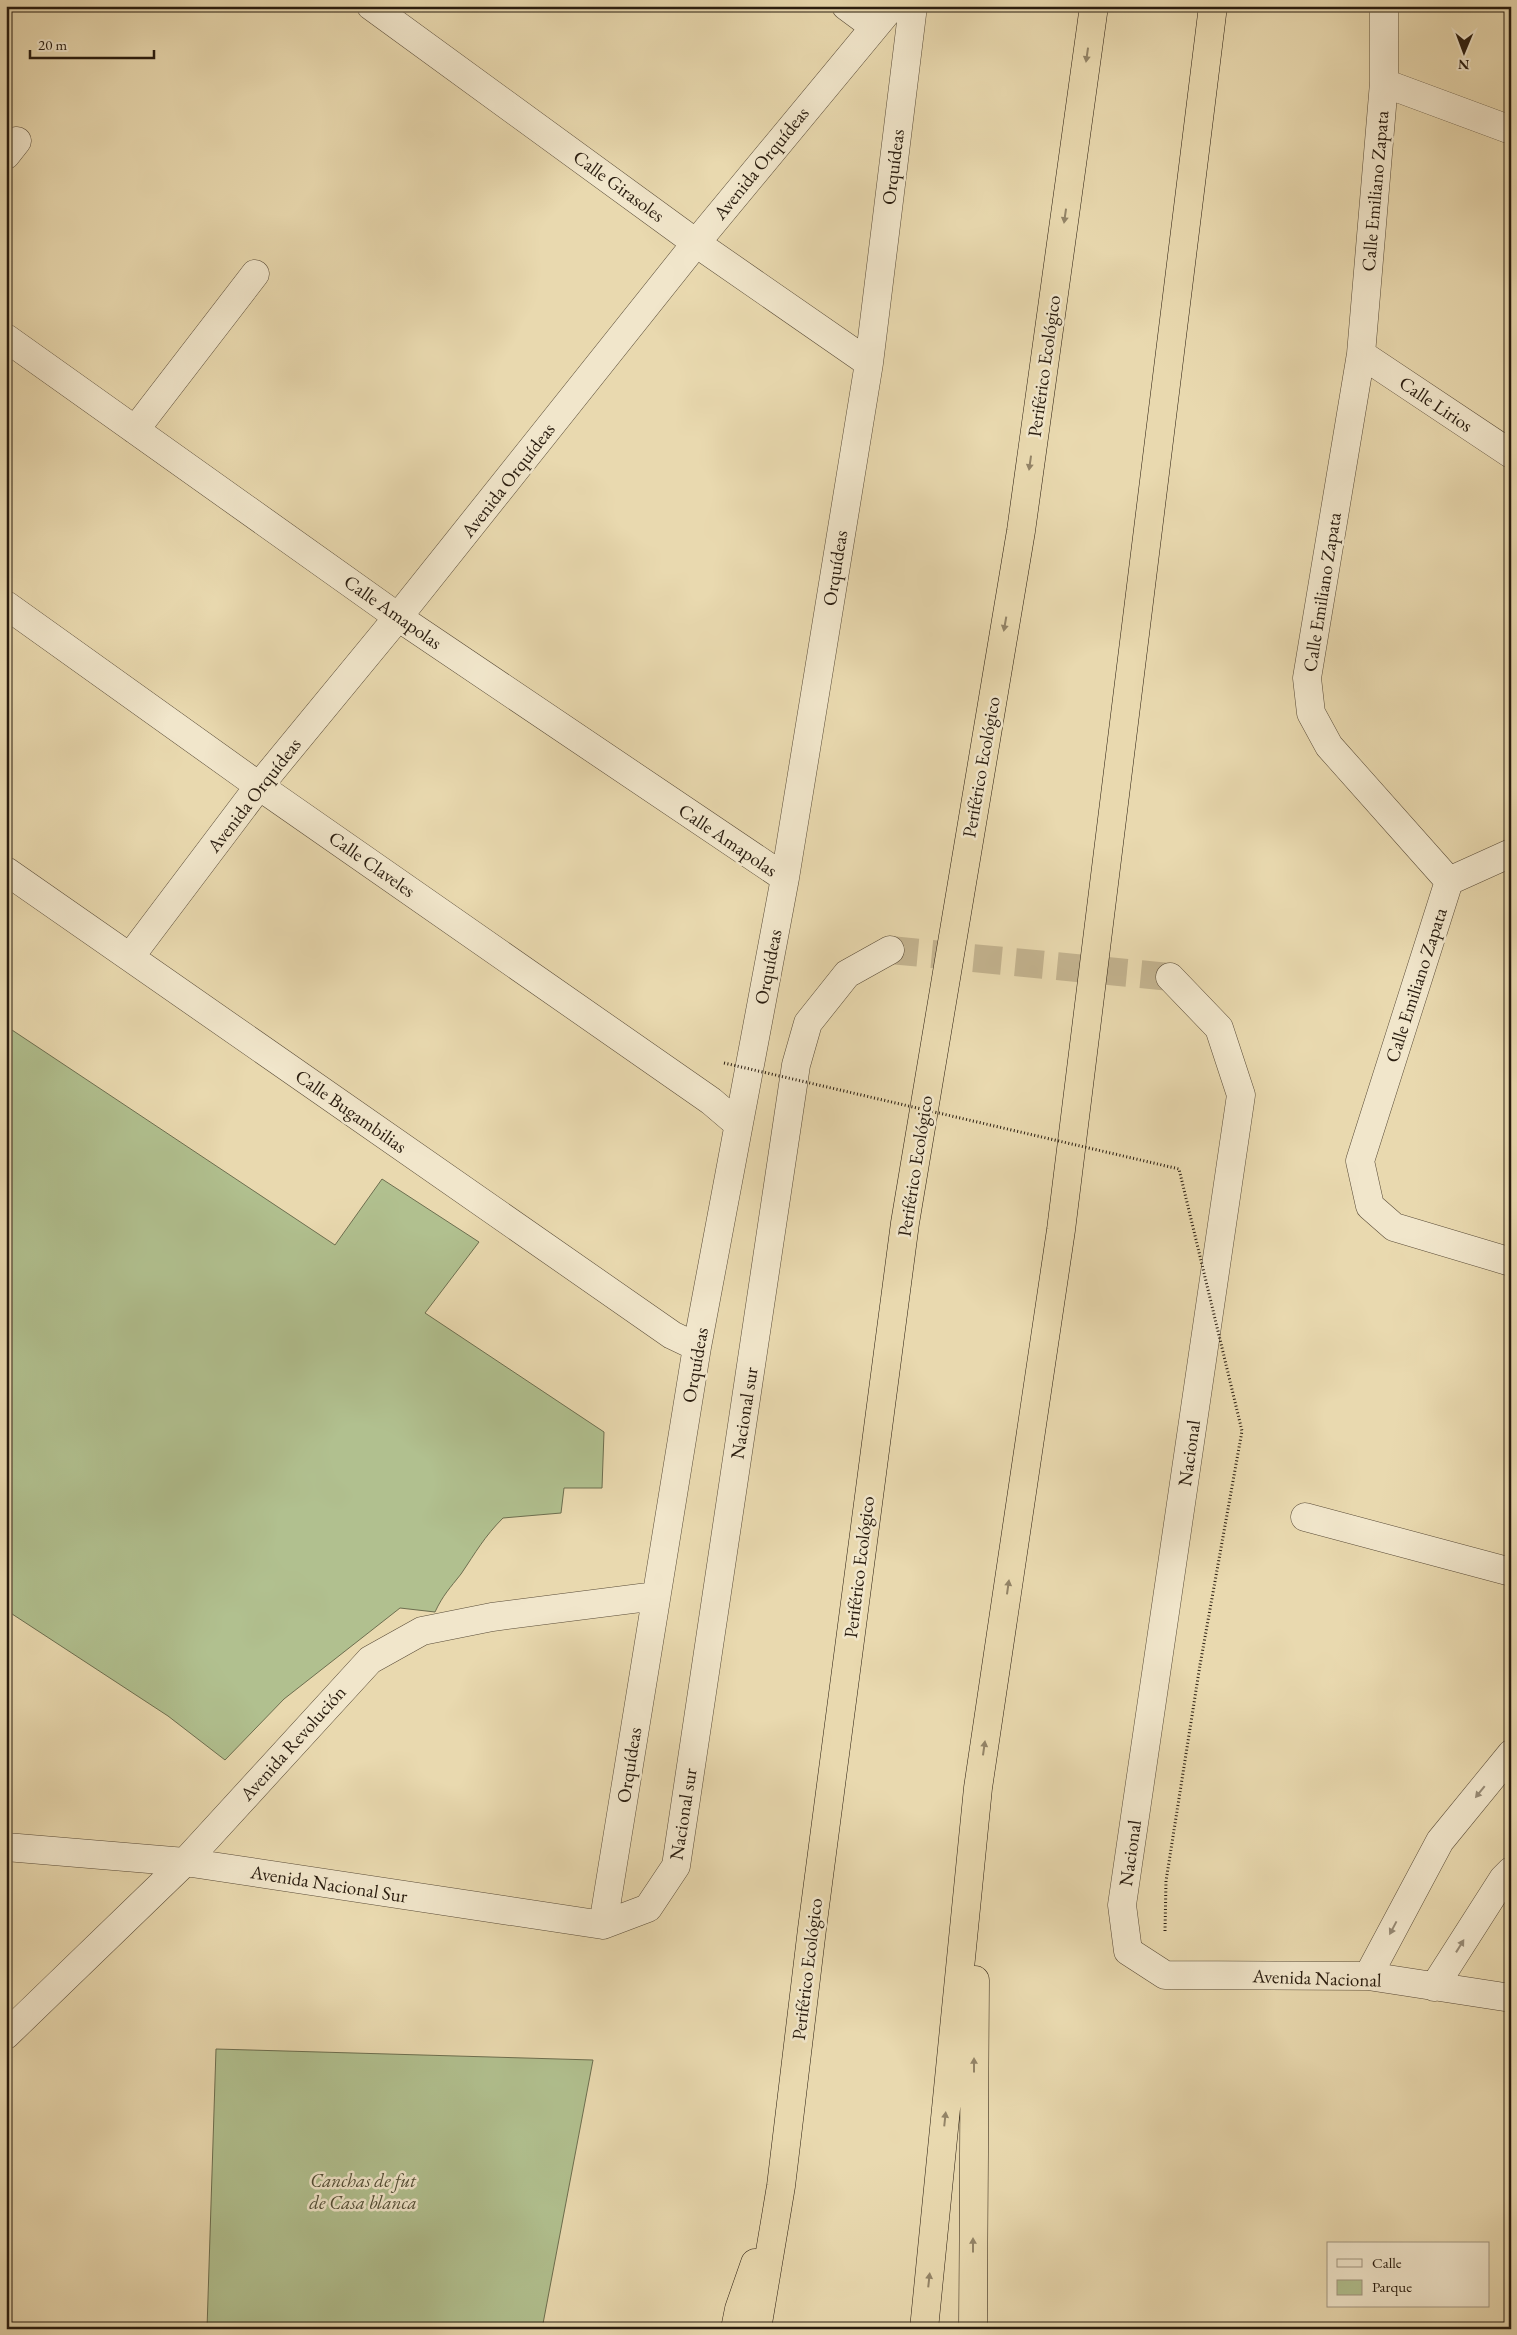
<svg xmlns="http://www.w3.org/2000/svg" width="1517" height="2335" font-family="'EB Garamond',serif">
  <style>
    .green { fill: #b1c08f; stroke: #6d6e4f }
    .lines { fill: none; stroke-linecap: round; stroke-linejoin: round }
    .minor-tunnel { stroke: #c3b38f; stroke-width: 28; stroke-dasharray: 28 14; stroke-linecap: butt }
    .minor-casing { stroke: #594b37; stroke-width: 29 }
    .trunk-casing { stroke: #291c0f; stroke-width: 29 }
    .path { stroke: #291c0f; stroke-width: 3; stroke-dasharray: 1 2.5; stroke-linecap: butt }
    .minor { stroke: #f1e6cb; stroke-width: 28 }
    .trunk { stroke: #e9d9af; stroke-width: 28 }
    .path-bridge { stroke: #291c0f; stroke-width: 3; stroke-dasharray: 1 2.5; stroke-linecap: butt }
    .oneway { fill: #938467 }
    .oneway2 { fill: #978b76 }
    .labels { text-anchor: middle; dominant-baseline: central; stroke-width: 5; stroke-linejoin: round; paint-order: stroke }
    .street-label { font-size: 19px; fill: #291c0f; stroke: #f1e6cb }
    .park-label { font-size: 19px; font-style: italic; fill: #524d35; stroke: #f1e6cb }
  </style>
  <rect width="100%" height="100%" fill="#e9d9af"/>
  <filter id="stains"><feTurbulence type="fractalNoise" baseFrequency=".004" numOctaves="4"/><feColorMatrix values="0 0 0 0 .2 0 0 0 0 .09 0 0 0 0 .02 0 0 0 .5 -.17"/></filter>
  <radialGradient id="worn" r=".72"><stop offset=".6" stop-color="#630" stop-opacity="0"/><stop offset="1" stop-color="#630" stop-opacity=".3"/></radialGradient>
  <path class="green" d="M6 1026 335 1245 382 1179 479 1242 425 1313 604 1432 602 1488H564L561 1513 503 1518C484 1537 476 1552 461 1574 450 1588 443 1595 435 1612L400 1608 284 1699 225 1760 168 1716 6 1610Z
    M216 2049 593 2060 542 2329H207Z"/>
  <g class="lines">
    <path class="minor-tunnel" d="M890 950 1170 977"/>
    <defs>
      <path id="minor" d="M371 6 696 243 869 363
        M846 6 873 26
        M1384 6V83L1361 354 1307 678 1311 713 1329 746 1449 881 1360 1161 1370 1206 1394 1227 1511 1262
        M1384 83 1511 130
        M6 155 17 141
        M6 338 398 617 785 878
        M1361 354 1511 454
        M135 430 255 274
        M6 605 259 786 711 1101 738 1124
        M6 871 672 1335 697 1347
        M1449 881 1511 853
        M130 957 259 786 398 617 696 243 892 6
        M1170 977 1219 1028 1241 1095 1122 1905 1128 1951 1165 1975 1368 1976 1511 1998
        M1305 1517 1511 1572
        M6 1847 185 1862 603 1925 648 1908 676 1866 796 1065 808 1023 847 974 890 950
        M603 1925 697 1347 785 878 869 363 913 6
        M1368 1976 1440 1841 1511 1754
        M1434 1987 1503 1879 1511 1871
        M6 2035 185 1862 370 1660 422 1631 492 1617 656 1596"/>
      <path id="trunk" d="M735 2329 739 2309 755 2263
        M757 2329 781 2186 812 1929 905 1223 1021 531 1094 6
        M924 2329 978 1788 1061 1230 1213 6
        M973 2329 975 1980"/>
    </defs>
    <use href="#minor" class="minor-casing"/>
    <use href="#trunk" class="trunk-casing"/>
    <path class="path" d="M1165 1931 1166 1881 1200 1665"/>
    <use href="#minor" class="minor"/>
    <use href="#trunk" class="trunk"/>
    <path class="path-bridge" d="M724 1063 1179 1169 1242 1431 1200 1665"/>
  </g>
  <defs><path id="oneway-solid" d="M-6-.8H1V-3.2L6.5 0L1 3.2V.8H-6Z" transform="scale(1.25)"/></defs>
  <g class="oneway">
    <use href="#oneway-solid" transform="translate(1087 55) rotate(98)"/>
    <use href="#oneway-solid" transform="translate(1065 216) rotate(98)"/>
    <use href="#oneway-solid" transform="translate(1030 463) rotate(98)"/>
    <use href="#oneway-solid" transform="translate(1005 624) rotate(100)"/>
    <use href="#oneway-solid" transform="translate(1008 1587) rotate(-82)"/>
    <use href="#oneway-solid" transform="translate(984 1748) rotate(-82)"/>
    <use href="#oneway-solid" transform="translate(974 2065) rotate(-90)"/>
    <use href="#oneway-solid" transform="translate(945 2119) rotate(-84)"/>
    <use href="#oneway-solid" transform="translate(973 2245) rotate(-90)"/>
    <use href="#oneway-solid" transform="translate(929 2280) rotate(-84)"/>
  </g>
  <g class="oneway2">
    <use href="#oneway-solid" transform="translate(1480 1792) rotate(129)"/>
    <use href="#oneway-solid" transform="translate(1393 1928) rotate(118)"/>
    <use href="#oneway-solid" transform="translate(1460 1946) rotate(-58)"/>
  </g>
  <g class="labels">
    <g class="street-label">
      <text transform="translate(761 163) rotate(-51)">Avenida Orquídeas</text>
      <text transform="translate(893 167) rotate(-83)">Orquídeas</text>
      <text transform="translate(619 186) rotate(36)">Calle Girasoles</text>
      <text transform="translate(1375 191) rotate(-85)">Calle Emiliano Zapata</text>
      <text transform="translate(1044 366) rotate(-82)">Periférico Ecológico</text>
      <text transform="translate(1436 404) rotate(34)">Calle Lirios</text>
      <text transform="translate(508 480) rotate(-52)">Avenida Orquídeas</text>
      <text transform="translate(835 568) rotate(-81)">Orquídeas</text>
      <text transform="translate(1322 592) rotate(-81)">Calle Emiliano Zapata</text>
      <text transform="translate(393 612) rotate(35)">Calle Amapolas</text>
      <text transform="translate(981 767) rotate(-80)">Periférico Ecológico</text>
      <text transform="translate(254 795) rotate(-52)">Avenida Orquídeas</text>
      <text transform="translate(728 840) rotate(34)">Calle Amapolas</text>
      <text transform="translate(372 864) rotate(35)">Calle Claveles</text>
      <text transform="translate(768 967) rotate(-79)">Orquídeas</text>
      <text transform="translate(1416 985) rotate(-72)">Calle Emiliano Zapata</text>
      <text transform="translate(351 1111) rotate(35)">Calle Bugambilias</text>
      <text transform="translate(915 1166) rotate(-81)">Periférico Ecológico</text>
      <text transform="translate(695 1365) rotate(-80)">Orquídeas</text>
      <text transform="translate(744 1413) rotate(-81)">Nacional sur</text>
      <text transform="translate(1189 1453) rotate(-82)">Nacional</text>
      <text transform="translate(859 1567) rotate(-83)">Periférico Ecológico</text>
      <text transform="translate(293 1743) rotate(-48)">Avenida Revolución</text>
      <text transform="translate(629 1765) rotate(-81)">Orquídeas</text>
      <text transform="translate(683 1814) rotate(-81)">Nacional sur</text>
      <text transform="translate(1130 1853) rotate(-82)">Nacional</text>
      <text transform="translate(329 1884) rotate(9)">Avenida Nacional Sur</text>
      <text transform="translate(807 1969) rotate(-83)">Periférico Ecológico</text>
      <text transform="translate(1317 1978) rotate(2)">Avenida Nacional</text>
    </g>
    <g class="park-label">
      <text x="363" y="2180">Canchas de fut<tspan x="363" dy="22">de Casa blanca</tspan></text>
    </g>
  </g>
  <rect width="1517" height="2335" fill="none" stroke="#e9d9af" stroke-width="25"/>
  <rect x="8" y="8" width="1502" height="2320" fill="none" stroke="#291c0f" stroke-width="2.5"/>
  <rect x="12" y="12" width="1492" height="2310" fill="none" stroke="#291c0f"/>
  <rect x="1327" y="2242" width="162" height="65" fill="#f1e6cb" stroke="#a19580"/>
  <rect x="1337" y="2259" width="25" height="8" fill="#f1e6cb" stroke="#a19580"/>
  <text x="1372" y="2268" font-size="15" fill="#291c0f">Calle</text>
  <rect x="1337" y="2280" width="25" height="15" fill="#b1c08f" stroke="#a19580"/>
  <text x="1372" y="2292" font-size="15" fill="#291c0f">Parque</text>
  <g transform="translate(1464 52) rotate(181)" stroke="#f1e6cb" stroke-width="4" paint-order="stroke">
  <path d="M0-4L9 19L0 12L-9 19Z" fill="#291c0f"/>
  <text y="-8" font-size="14" font-weight="bold" text-anchor="middle" fill="#291c0f">N</text>
  </g>
  <path d="M30 50v8h124v-8" fill="none" stroke="#291c0f" stroke-width="2.5"/>
  <text x="38" y="50" font-size="15" fill="#291c0f" stroke="#f1e6cb" stroke-width="4" paint-order="stroke">20 m</text>
  <rect width="100%" height="100%" filter="url(#stains)"/>
  <rect width="100%" height="100%" fill="url(#worn)"/>
</svg>
